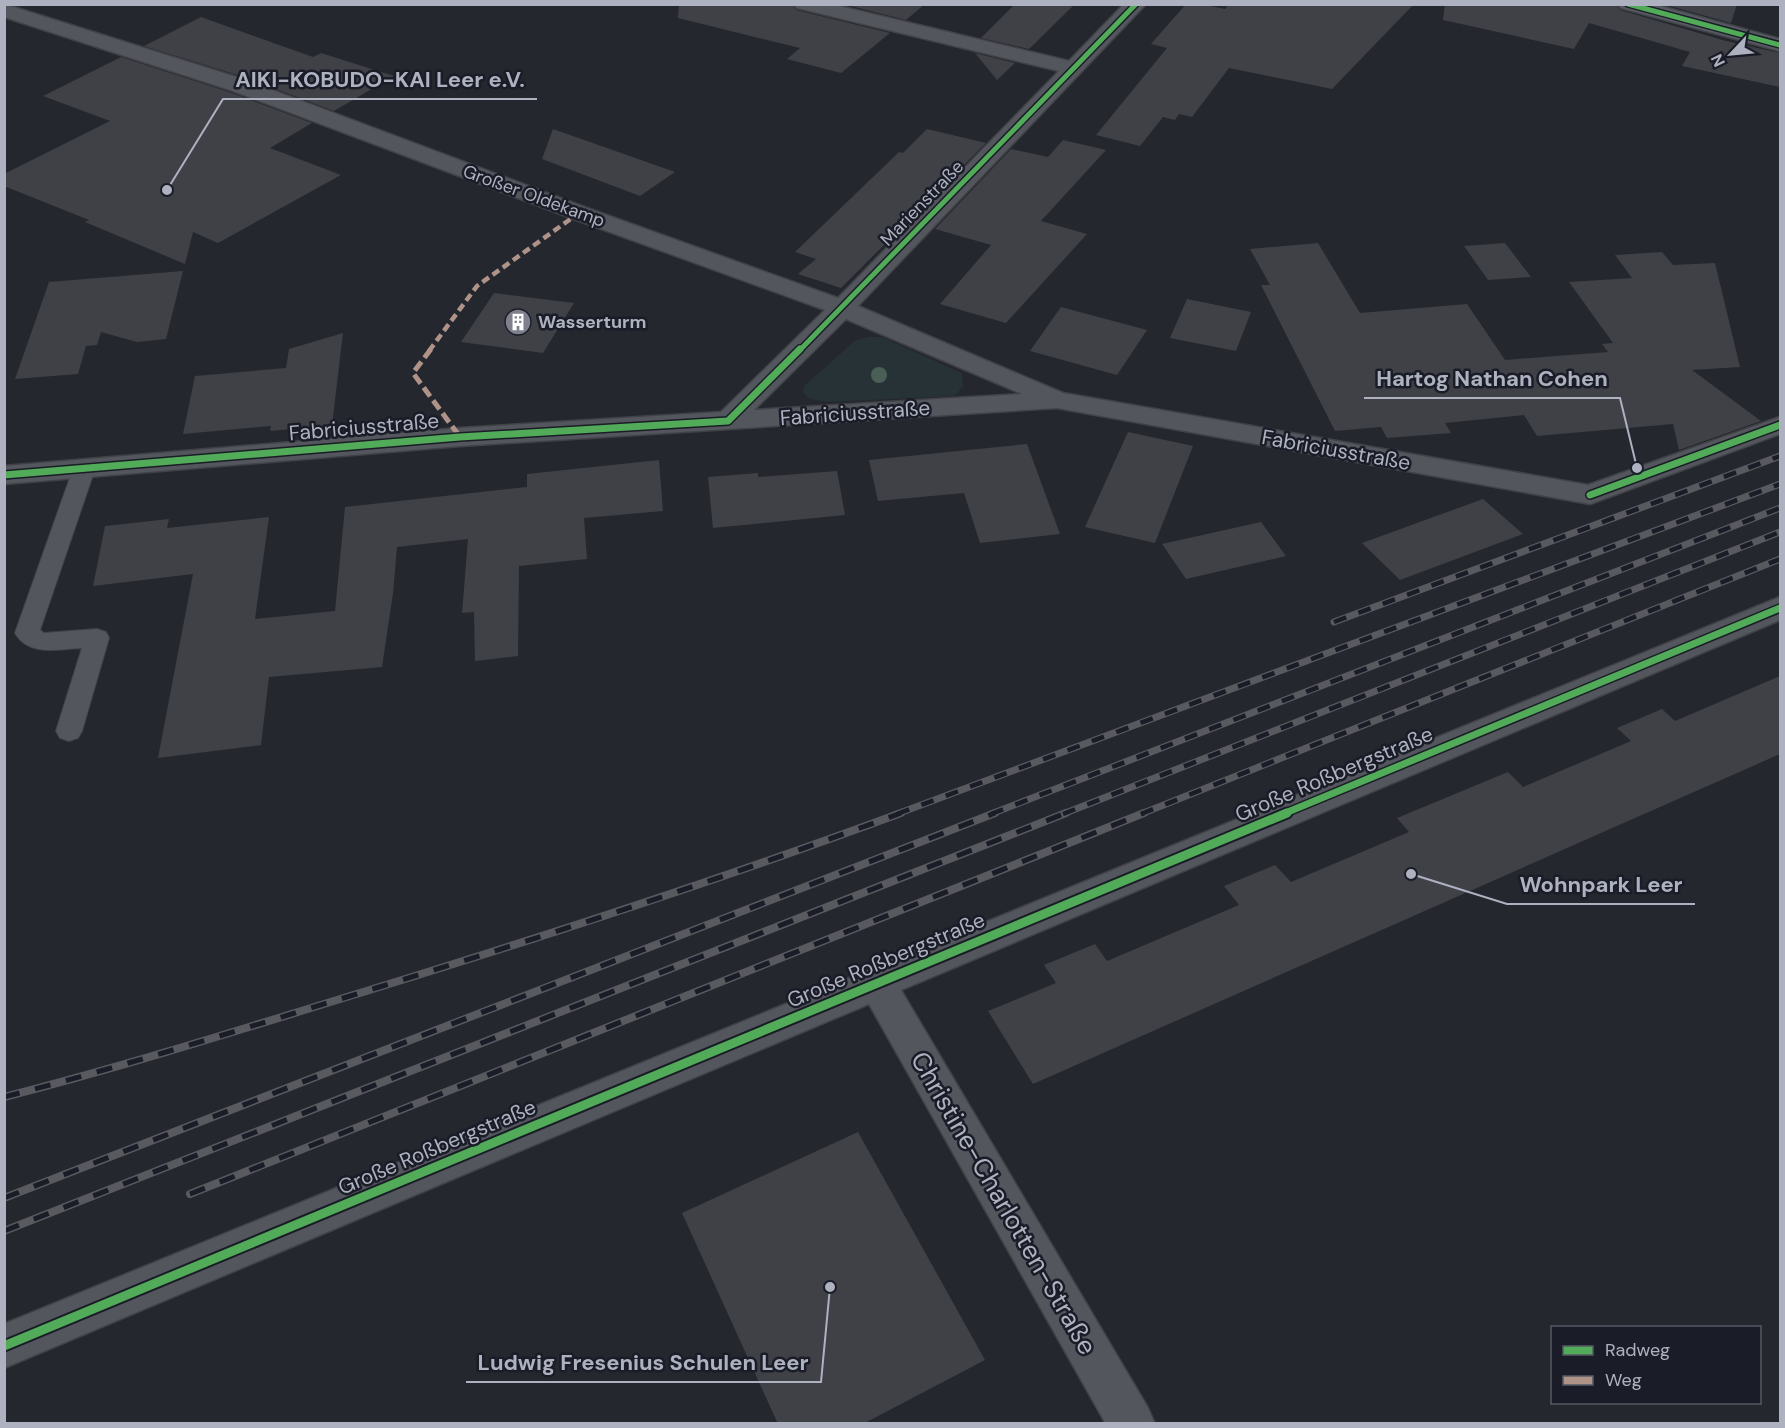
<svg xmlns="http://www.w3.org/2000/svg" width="1785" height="1428" font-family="'DM Sans',sans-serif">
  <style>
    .green { fill: #273236 }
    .building { fill: #3f4147 }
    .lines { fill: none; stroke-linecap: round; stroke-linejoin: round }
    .lane-casing { stroke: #414248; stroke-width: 2 }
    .street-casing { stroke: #414248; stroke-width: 3 }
    .secondary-casing { stroke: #42444b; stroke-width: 3 }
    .lane { fill: #54565d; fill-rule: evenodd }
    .street { fill: #54565d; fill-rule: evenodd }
    .secondary { fill: #585a62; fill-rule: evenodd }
    .rail-far1-casing { stroke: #585a60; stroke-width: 7 }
    .rail-casing { stroke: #585a60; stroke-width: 8 }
    .rail-far1 { stroke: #1a1d27; stroke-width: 4.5; stroke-dasharray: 13; stroke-linecap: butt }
    .rail { stroke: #1a1d27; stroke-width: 5; stroke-dasharray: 16; stroke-linecap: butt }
    .quiet-far1 { stroke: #af9288; stroke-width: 4.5; stroke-dasharray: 8 4.5; stroke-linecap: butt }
    .quiet { stroke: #af9288; stroke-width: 5; stroke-dasharray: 11 5; stroke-linecap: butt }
    .cycleway-far2-casing { stroke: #1a1d27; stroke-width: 8 }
    .cycleway-far1-casing { stroke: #1a1d27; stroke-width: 10 }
    .cycleway-casing { stroke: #1a1d27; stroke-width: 13 }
    .cycleway-far2 { stroke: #51ab58; stroke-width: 5 }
    .cycleway-far1 { stroke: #51ab58; stroke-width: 7 }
    .cycleway { stroke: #51ab58; stroke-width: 9 }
    .tree { fill: #4a5f56 }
    .labels { text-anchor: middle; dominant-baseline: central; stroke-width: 5; stroke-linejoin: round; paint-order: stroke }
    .far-street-label { font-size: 18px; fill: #aeb2c0; stroke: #1a1d27 }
    .far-poi-label { font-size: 18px; font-weight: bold; fill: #aeb2c0; stroke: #1a1d27; text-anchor: start }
    .street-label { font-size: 21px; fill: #aeb2c0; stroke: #1a1d27 }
    .near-street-label { font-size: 26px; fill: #aeb2c0; stroke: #1a1d27 }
    .leader { fill: none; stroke: #aeb2c0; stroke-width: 2 }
    .callout-dot { fill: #aeb2c0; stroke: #1a1d27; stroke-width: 2 }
    .callout-label { font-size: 22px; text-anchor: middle; font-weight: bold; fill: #aeb2c0; stroke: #1a1d27; stroke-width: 5; stroke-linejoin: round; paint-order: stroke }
  </style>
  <rect width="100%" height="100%" fill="#25272e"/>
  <path class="green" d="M868 337H882L962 373 963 386 955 396 827 402 810 399 803 392 805 385 856 340Z"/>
  <path class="building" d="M679 4H792L796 10 890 33 841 73 787 59 800 48 678 18Z
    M843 4H925L906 20Z
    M1015 4H1075L1029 49 981 38Z
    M1186 4H1201L1225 9 1229 4H1414L1332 89 1229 68 1192 117 1179 114 1175 120 1163 117 1140 146 1096 135 1167 48 1151 44Z
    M1445 4H1616L1620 10 1726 41 1780 53V87L1682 66 1690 52 1589 23 1574 49 1443 20Z
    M1663 4H1737L1731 23Z
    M201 17 313 57 321 53 394 76 334 111 247 78 144 46Z
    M975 53 1015 63 997 80Z
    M121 57 229 92 312 123 270 148 341 175 218 243 193 232 185 264 85 222 89 220 4 186V174L110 121 43 96Z
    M553 129 675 172 640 196 542 159Z
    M927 129 986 143 841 288 798 274 816 259 795 252 899 152 903 153Z
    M1063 140 1106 150 1041 221 1087 234 1006 323 940 304 991 245 935 229 1011 149 1048 157Z
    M1318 243 1360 313 1467 304 1505 360 1608 352 1602 344 1613 343 1569 282 1632 278 1615 255 1662 252 1673 265 1715 263 1740 367 1692 370 1761 421 1679 450 1673 424 1537 436 1524 415 1445 423 1451 433 1387 438 1381 427 1335 431 1261 285H1270L1250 249Z
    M1505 243 1531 277 1488 280 1464 246Z
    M183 271 166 339 137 342 101 332 97 345 86 346 78 374 15 379 49 282Z
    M494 293 574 303 543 353 461 342Z
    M1187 299 1251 312 1236 351 1170 338Z
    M1061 307 1147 330 1117 375 1030 351Z
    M343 333 332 425 270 431 271 426 183 434 195 376 286 368 289 349Z
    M1128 432 1193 446 1155 543 1085 527Z
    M1027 444 1060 534 980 543 964 493 878 501 869 460Z
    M659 460 663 511 584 518 587 559 519 566 518 656 475 661 474 612 462 613 468 539 397 547 393 593 382 667 269 677 261 745 158 758 193 574 93 586 105 526 169 519 167 528 269 517 255 619 335 611 345 507 527 487V474Z
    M837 471 845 515 713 528 708 477 758 473V477Z
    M1483 499 1523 534 1400 580 1362 543Z
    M1261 522 1286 556 1186 579 1162 544Z
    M1780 676V754L1033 1084 988 1011 1056 983 1044 965 1095 944 1107 961 1239 905 1224 886 1275 865 1291 882 1409 832 1397 818 1508 772 1523 787 1631 741 1617 728 1662 709 1675 721Z
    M858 1132 985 1360 863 1424H778L682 1213Z"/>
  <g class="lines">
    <defs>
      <path id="lane" d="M84 462 92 464 95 469 40 630 44 633 97 629 106 632 109 638 82 731 78 738 69 741 60 738 56 731 82 648C58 649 29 657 15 633L73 469 76 464Z"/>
      <path id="street" d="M4 4 246 80 587 208 838 298 1059 71 797 8 794 4H831L1069 61 1124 4H1146L858 306 1063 393 1588 485 1780 417V434L1590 504 1057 408 460 446 4 484V466L460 428 721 412 825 310 571 218 230 90 4 17ZM846 319 1022 394 754 410Z
        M1780 597V620L901 990 1148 1408 1155 1424H1106L869 1004 4 1368V1324Z"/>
      <path id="secondary" d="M1618 4H1653L1780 39V51L1621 8Z"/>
    </defs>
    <use href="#lane" class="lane-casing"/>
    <use href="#street" class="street-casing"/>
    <use href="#secondary" class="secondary-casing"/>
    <use href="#lane" class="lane"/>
    <use href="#street" class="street"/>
    <use href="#secondary" class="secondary"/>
    <defs>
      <path id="rail-far1" d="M1334 622 1780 456
        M897 814 1780 484
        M991 814 1780 508
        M1063 814 1780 532
        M1141 814 1780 559"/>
      <path id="rail" d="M4 1097C129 1065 252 1026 376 988 552 934 728 877 901 813
        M190 1194 1144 813
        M4 1198 995 813
        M4 1231 1066 813"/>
    </defs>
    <use href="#rail-far1" class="rail-far1-casing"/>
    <use href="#rail" class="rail-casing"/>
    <use href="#rail-far1" class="rail-far1"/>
    <use href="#rail" class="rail"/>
    <path class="quiet-far1" d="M429 351 477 286 579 213"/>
    <path class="quiet" d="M431 349 413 373 460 437"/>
    <defs>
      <path id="cycleway-far2" d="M1628 4 1780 45
        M799 351 1136 4"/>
      <path id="cycleway-far1" d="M4 475 460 437 728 421 800 349
        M1590 495 1780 425
        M1283 814 1780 608"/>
      <path id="cycleway" d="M4 1346 1287 813"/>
    </defs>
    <use href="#cycleway-far2" class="cycleway-far2-casing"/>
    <use href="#cycleway-far1" class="cycleway-far1-casing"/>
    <use href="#cycleway" class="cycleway-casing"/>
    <use href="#cycleway-far2" class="cycleway-far2"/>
    <use href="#cycleway-far1" class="cycleway-far1"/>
    <use href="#cycleway" class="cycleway"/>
  </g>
  <circle class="tree" cx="879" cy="375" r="8"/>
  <defs>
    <symbol id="building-disc" viewBox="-11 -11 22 22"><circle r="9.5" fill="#7e818d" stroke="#1a1d27"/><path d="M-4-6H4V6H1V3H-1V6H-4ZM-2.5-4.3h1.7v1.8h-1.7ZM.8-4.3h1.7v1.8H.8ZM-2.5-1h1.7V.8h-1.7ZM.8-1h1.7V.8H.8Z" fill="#fff"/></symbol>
  </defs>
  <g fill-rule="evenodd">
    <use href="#building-disc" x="503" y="307" width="30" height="30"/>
  </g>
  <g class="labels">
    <g class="far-street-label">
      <text transform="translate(534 196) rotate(20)">Großer Oldekamp</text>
      <text transform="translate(922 203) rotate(-46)">Marienstraße</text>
    </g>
    <g class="far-poi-label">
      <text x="538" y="322">Wasserturm</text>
    </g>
    <g class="street-label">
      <text transform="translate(855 413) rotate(-4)">Fabriciusstraße</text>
      <text transform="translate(364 427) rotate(-5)">Fabriciusstraße</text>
      <text transform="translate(1336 450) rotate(10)">Fabriciusstraße</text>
      <text transform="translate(1334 774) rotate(-23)">Große Roßbergstraße</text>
      <text transform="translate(886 960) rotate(-23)">Große Roßbergstraße</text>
      <text transform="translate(437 1147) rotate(-23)">Große Roßbergstraße</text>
    </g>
    <g class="near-street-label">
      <text transform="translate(1004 1203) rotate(60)">Christine-Charlotten-Straße</text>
    </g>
  </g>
  <path class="leader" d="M167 190L223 99H537M1637 468L1620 398H1364M1411 874L1507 904H1695M830 1287L821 1382H466"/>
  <g class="callout-dot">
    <circle cx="167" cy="190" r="6"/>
    <circle cx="1637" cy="468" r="6"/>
    <circle cx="1411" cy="874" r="6"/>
    <circle cx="830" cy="1287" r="6"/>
  </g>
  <g class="callout-label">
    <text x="380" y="87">AIKI-KOBUDO-KAI Leer e.V.</text>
    <text x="1492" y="386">Hartog Nathan Cohen</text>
    <text x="1601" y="892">Wohnpark Leer</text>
    <text x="643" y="1370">Ludwig Fresenius Schulen Leer</text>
  </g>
  <rect width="1785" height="1428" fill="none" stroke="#aeb2c0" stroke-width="12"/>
  <rect x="1551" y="1326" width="210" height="78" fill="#1a1d27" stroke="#555964" stroke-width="1.5"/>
  <rect x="1563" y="1346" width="30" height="9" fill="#51ab58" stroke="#555964" stroke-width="1.5"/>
  <text x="1605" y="1356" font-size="18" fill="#aeb2c0">Radweg</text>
  <rect x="1563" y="1376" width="30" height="9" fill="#af9288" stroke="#555964" stroke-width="1.5"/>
  <text x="1605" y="1386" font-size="18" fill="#aeb2c0">Weg</text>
  <g transform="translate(1731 54) rotate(244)" stroke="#1a1d27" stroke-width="4.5" paint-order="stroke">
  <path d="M0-4.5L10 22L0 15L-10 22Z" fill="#aeb2c0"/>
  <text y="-9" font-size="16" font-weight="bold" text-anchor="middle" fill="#aeb2c0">N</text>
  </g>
</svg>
